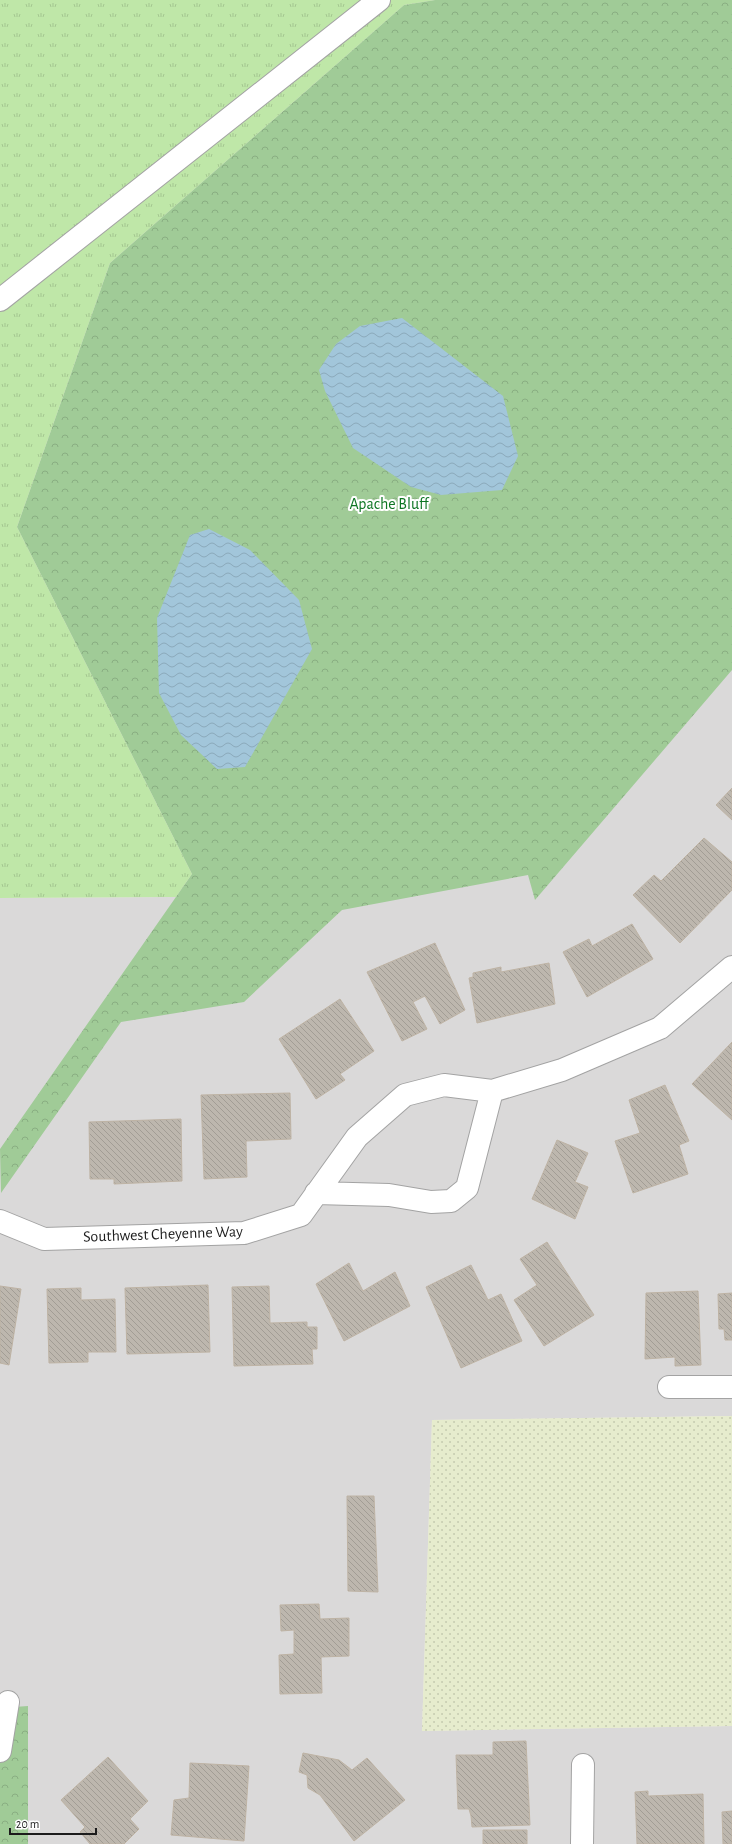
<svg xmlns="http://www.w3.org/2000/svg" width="732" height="1844" font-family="'Alegreya Sans',sans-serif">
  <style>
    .residential { fill: #dad9d9 }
    .farmland { fill: url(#farmland-dots) }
    .grass { fill: url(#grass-tufts) }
    .forest { fill: url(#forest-crowns) }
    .water { fill: url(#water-waves) }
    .building { fill: url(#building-back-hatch); stroke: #beb3a4 }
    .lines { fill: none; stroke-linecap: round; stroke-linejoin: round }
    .minor-casing { stroke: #a3a3a3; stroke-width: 24 }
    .minor { stroke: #fff; stroke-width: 22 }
    .labels { text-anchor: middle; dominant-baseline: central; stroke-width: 4; stroke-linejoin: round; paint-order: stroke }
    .park-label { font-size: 16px; fill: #0e7624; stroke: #fff }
    .street-label { font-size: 16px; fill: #1c1c1c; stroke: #fff }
  </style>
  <defs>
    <pattern id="farmland-dots" width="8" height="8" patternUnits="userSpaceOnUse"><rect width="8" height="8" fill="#e6eccd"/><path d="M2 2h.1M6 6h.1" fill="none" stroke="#c5caaf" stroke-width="1.8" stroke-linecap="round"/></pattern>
    <pattern id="grass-tufts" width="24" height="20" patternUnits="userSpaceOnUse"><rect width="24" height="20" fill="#bfe7a8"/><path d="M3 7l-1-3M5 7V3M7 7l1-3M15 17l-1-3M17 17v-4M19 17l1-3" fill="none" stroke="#a4c690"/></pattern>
    <pattern id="forest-crowns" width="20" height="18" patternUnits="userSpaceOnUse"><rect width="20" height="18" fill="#a0cb97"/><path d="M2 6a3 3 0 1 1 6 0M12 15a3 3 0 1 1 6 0" fill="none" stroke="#89ae82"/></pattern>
    <pattern id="water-waves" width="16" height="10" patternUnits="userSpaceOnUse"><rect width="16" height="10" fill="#a2c6da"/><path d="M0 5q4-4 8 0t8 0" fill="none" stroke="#8baaba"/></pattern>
    <pattern id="building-back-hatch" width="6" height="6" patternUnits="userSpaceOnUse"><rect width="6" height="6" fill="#bdb7ae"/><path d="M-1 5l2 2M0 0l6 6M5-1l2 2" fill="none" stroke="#a29d95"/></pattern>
  </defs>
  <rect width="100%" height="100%" fill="#edebe1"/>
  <path class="residential" d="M732 105V1416L432 1420 422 1731 732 1726V1844H0V898L176 897Z"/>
  <path class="farmland" d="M732 1416V1726L422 1731 432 1420Z"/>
  <path class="grass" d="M0 0H435L404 5 110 263 17 527 192 874 176 897 0 898Z"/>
  <path class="forest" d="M435 0H732V670L535 900 528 875 342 910 244 1002 121 1022 1 1193 0 1149 192 874 17 527 110 263 404 5Z
    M28 1706V1844H0V1708Z"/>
  <path class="water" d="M402 318 503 396 518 456 502 490 441 495 411 487 353 448 325 391 319 370 336 344 360 326Z
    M209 529 250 550 299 600 312 649 245 767 217 769 181 735 159 693 157 618 190 535Z"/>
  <path class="building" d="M732 788V820L716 805Z
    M704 838 732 862V890L680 943 633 895 654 875 661 881Z
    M632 924 653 959 587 997 563 952 589 939 592 946Z
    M435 943 465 1010 440 1024 425 996 413 1002 427 1029 402 1041 367 972Z
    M549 963 555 1004 477 1023 469 978 473 977V973L501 967V972Z
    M340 999 374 1051 340 1074 345 1080 316 1099 279 1039Z
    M732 1042V1120L692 1084Z
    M665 1085 689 1141 679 1145 688 1174 633 1193 615 1141 640 1133 629 1100Z
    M290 1093 291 1139 246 1141 247 1177 204 1179 201 1095Z
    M181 1119 182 1181 114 1184V1179H90L89 1122Z
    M557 1140 588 1153 575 1182 588 1187 575 1219 532 1199Z
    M547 1242 594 1315 544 1346 514 1300 537 1285 520 1259Z
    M349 1263 363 1291 395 1272 410 1306 344 1341 316 1284Z
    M471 1265 488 1300 501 1294 522 1341 461 1368 426 1287Z
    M208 1285 210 1352 127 1354 125 1288Z
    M0 1286 21 1289 9 1365 0 1363Z
    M269 1286 270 1323 307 1322V1327H317V1349H312L313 1364 234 1366 232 1287Z
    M81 1288V1300L115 1299 116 1352H88V1362L49 1363 47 1289Z
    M698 1291 701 1365 675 1366V1357L645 1359 646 1293Z
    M732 1293V1340H725L724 1329H719L718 1294Z
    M347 1496H374L378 1592 348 1591Z
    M319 1604 320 1619 349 1618V1656L321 1657 322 1693 280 1694 279 1655 294 1654V1630L281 1631 280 1605Z
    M526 1741 530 1825 472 1827 471 1816 469 1809H458L456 1755H493V1742Z
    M303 1753 339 1760 352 1770 367 1758 405 1800 354 1841 320 1795 308 1788 307 1775 299 1772Z
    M108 1757 148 1801 130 1819 139 1829 124 1844H90L80 1832 85 1827 61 1800Z
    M190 1763 249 1766 244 1841 171 1835 174 1800 189 1798Z
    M648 1791V1796L703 1794 704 1844H637L635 1792Z
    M732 1811V1844H723L722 1812Z
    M483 1830H527V1844H483Z"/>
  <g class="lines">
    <defs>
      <path id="minor" d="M0 300 379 0
        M316 1193 389 1195 431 1202 451 1201 467 1188 492 1091
        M0 1221 44 1239 244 1233 301 1215 357 1137 405 1095 444 1085 492 1091 562 1070 660 1028 732 967
        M669 1387H732
        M0 1751 8 1702
        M582 1844 583 1765"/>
    </defs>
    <use href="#minor" class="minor-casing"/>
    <use href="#minor" class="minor"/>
  </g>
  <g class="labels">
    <g class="park-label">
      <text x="389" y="504">Apache Bluff</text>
    </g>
    <g class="street-label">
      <text transform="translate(163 1234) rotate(-2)">Southwest Cheyenne Way</text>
    </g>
  </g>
  <path d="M10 1828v6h86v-6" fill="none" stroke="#1c1c1c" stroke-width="2"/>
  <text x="16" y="1828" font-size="12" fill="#1c1c1c" stroke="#ffffff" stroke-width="3" paint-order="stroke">20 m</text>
</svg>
